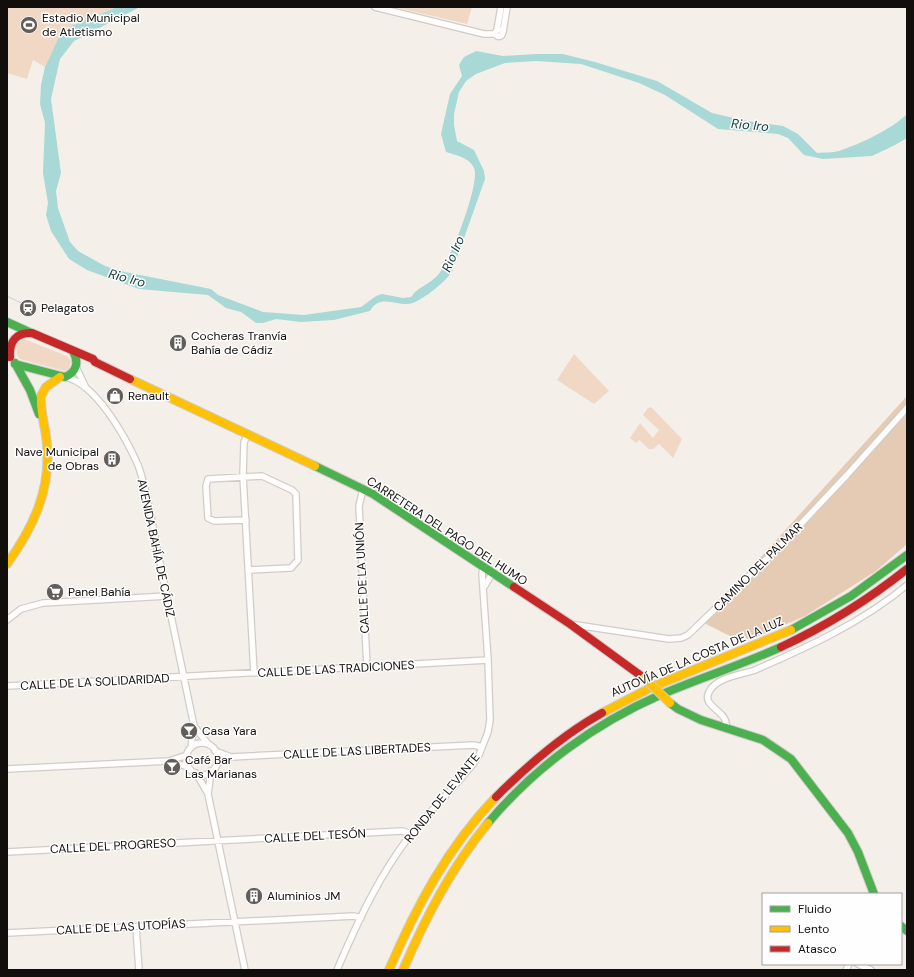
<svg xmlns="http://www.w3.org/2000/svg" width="914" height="977" font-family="'DM Sans',sans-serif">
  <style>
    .green { fill: #f0d8c4 }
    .forest { fill: #e5cbb3 }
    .water { fill: #a8d9d7 }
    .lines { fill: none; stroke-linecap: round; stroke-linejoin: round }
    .street-casing { stroke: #d0ccc8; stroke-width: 8 }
    .fast-casing { stroke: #d0ccc8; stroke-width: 10 }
    .slow-casing { stroke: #d0ccc8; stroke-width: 10 }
    .jam-casing { stroke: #d0ccc8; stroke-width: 10 }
    .street { stroke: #fefdfc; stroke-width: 5.5 }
    .fast { stroke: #4caf50; stroke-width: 8 }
    .slow { stroke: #ffc107; stroke-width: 8 }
    .jam { stroke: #c62828; stroke-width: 8 }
    .tram { stroke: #cecccb; stroke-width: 1 }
    .slow-bridge-casing { stroke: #d0ccc8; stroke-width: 10; stroke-linecap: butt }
    .slow-bridge { stroke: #ffc107; stroke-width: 8 }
    .labels { text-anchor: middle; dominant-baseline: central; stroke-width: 3; stroke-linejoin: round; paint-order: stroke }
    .poi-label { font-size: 12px; fill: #110e0b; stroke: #fefefe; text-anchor: start }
    .street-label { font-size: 12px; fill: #110e0b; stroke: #fefefe }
    .water-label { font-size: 13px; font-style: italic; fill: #143838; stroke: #fefefe }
  </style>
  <rect width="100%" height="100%" fill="#f5efea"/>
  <path class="green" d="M7 7H117L69 27 53 50 45 67 33 60 27 79 7 73Z
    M394 7H472L467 24Z
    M24 339 67 356 71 361 69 369 65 371 20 359 17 355 16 345Z
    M574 354 609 391 594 404 557 380Z
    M651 407 682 439 673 458 659 444 653 449H649L639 440 636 443 630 438 640 423 653 438 659 430 643 415 648 408Z"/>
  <path class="forest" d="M907 396V544L876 571 805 616 752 639H736L702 622Z"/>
  <path class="water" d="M117 7H140L74 41 60 59 51 99 61 173 56 191 58 208 70 242 78 251 105 266 125 272 211 289 218 295 263 312 304 315 361 307 376 296 382 294 403 298 411 297C418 287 428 285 437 276 449 265 481 182 474 168 469 157 455 155 446 152L441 134 450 94 462 76 459 65 464 57 476 51 503 56 536 54H563L595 62 657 81 712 113 747 121 783 126 798 134 817 153C824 152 832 153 839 151 860 144 892 129 907 114V138L895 145 872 156 823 159 804 155 788 138 778 134 718 129 665 95 639 83 581 64 536 61 505 63 476 74 466 81 459 92 454 114V125L457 141 474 150 484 171 485 179 452 272C444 283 425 298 413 303 399 308 380 292 370 311L334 320 301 322 276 319 263 323H256L241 312 226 308 208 295 139 289 87 270 69 259 51 231 46 215 48 203 43 173 45 123 40 104 41 85 45 67 60 35 69 27Z"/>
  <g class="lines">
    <defs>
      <path id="street" d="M375 7 484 34H496
        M495.5 33a3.5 3.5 0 1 1 7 0a3.5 3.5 0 1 1-7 0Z
        M497 30 501 7
        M503 32 507 7
        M76 367 85 386
        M65 377C96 383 126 438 138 465 148 492 154 534 160 563 171 617 183 671 194 726L191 747
        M248 434 244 442 243 476 254 673
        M363 489 359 506 367 667
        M246 520 214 521 208 518 206 486 208 479 262 476 292 490 296 494 298 560 291 568 248 570
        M484 587 492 574
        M7 620 21 609 43 603 167 596
        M570 624 669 639 681 638 688 635 781 545 847 475 907 408
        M7 686 488 660
        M194 726 208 744
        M726 727C729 711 701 707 709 692 716 677 741 675 755 670 808 647 863 622 907 585
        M186 759a16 16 0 1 1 32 0a16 16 0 1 1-32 0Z
        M215 751 231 757
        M169 761 188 767
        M217 763 231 757 474 745 482 747
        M7 769 169 761 187 755
        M196 773 208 794 245 970
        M208 794 211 771
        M7 852 402 831 412 834
        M136 927 139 970
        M7 933 354 916 361 918
        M858 964 871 970
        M337 970C357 923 380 873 412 833 432 809 454 788 473 764L479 755 488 732 490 720 488 660 482 574 483 568
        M846 970 849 964"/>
      <path id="fast" d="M7 322 29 332
        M15 363 30 390 39 414
        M15 364 65 377C77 372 79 362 73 351
        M315 466 373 494 514 587
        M791 630 851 596 907 555
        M670 703 678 709 701 720 763 740 791 759 848 833 858 852 874 894
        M488 823C534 768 594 724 660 695 700 678 741 665 781 647
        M901 926 907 931"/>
      <path id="slow" d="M130 379 315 466
        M7 564C33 528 51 490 47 445 46 428 40 413 41 396L46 387 60 377
        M602 713 652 687 791 630
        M389 970C416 907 448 847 496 797
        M403 970C426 917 451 868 488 823"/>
      <path id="jam" d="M10 357C9 342 16 332 32 333L93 359 95 362 130 379
        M514 587 570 624 644 678
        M781 647C826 626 868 600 907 569
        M496 797C528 765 562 735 602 713"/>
    </defs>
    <use href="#street" class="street-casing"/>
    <use href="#fast" class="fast-casing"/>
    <use href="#slow" class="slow-casing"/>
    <use href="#jam" class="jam-casing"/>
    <use href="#street" class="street"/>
    <use href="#fast" class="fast"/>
    <use href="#slow" class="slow"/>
    <use href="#jam" class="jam"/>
    <path class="tram" d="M7 296 29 307"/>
    <defs>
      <path id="slow-bridge" d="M644 678 670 703"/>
    </defs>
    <use href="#slow-bridge" class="slow-bridge-casing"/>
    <use href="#slow-bridge" class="slow-bridge"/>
  </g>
  <defs>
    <symbol id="stadium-disc" viewBox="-11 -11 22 22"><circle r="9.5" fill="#615d59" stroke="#fefefe"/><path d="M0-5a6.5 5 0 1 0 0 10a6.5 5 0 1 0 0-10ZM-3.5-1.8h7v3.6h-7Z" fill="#fff"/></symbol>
    <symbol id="station-disc" viewBox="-11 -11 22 22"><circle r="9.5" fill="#615d59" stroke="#fefefe"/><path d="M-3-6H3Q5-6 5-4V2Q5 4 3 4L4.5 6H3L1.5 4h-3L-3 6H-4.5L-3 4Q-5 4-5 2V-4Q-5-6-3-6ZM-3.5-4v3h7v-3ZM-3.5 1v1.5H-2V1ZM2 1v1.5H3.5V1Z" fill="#fff"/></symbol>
    <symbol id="building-disc" viewBox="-11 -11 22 22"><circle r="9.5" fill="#615d59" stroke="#fefefe"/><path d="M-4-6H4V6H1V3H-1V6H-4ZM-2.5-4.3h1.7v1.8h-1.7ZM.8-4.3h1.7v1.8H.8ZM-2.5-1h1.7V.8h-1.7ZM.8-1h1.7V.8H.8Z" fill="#fff"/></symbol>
    <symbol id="shop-disc" viewBox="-11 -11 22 22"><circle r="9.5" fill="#615d59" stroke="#fefefe"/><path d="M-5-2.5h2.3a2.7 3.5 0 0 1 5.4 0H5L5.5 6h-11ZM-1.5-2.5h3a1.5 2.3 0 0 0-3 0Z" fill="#fff"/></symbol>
    <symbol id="supermarket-disc" viewBox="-11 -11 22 22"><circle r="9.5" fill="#615d59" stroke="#fefefe"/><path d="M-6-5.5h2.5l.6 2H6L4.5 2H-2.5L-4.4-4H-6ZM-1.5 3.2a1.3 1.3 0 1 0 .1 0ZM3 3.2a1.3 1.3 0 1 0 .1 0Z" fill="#fff"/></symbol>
    <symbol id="bar-disc" viewBox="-11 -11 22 22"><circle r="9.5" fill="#615d59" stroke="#fefefe"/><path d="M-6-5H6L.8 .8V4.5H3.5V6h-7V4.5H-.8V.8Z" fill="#fff"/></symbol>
  </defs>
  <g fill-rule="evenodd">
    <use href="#stadium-disc" x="19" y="15" width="20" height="20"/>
    <use href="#station-disc" x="18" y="298" width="20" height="20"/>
    <use href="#building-disc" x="168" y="333" width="20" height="20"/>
    <use href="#shop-disc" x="105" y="386" width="20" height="20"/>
    <use href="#building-disc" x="102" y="449" width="20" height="20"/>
    <use href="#supermarket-disc" x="45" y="582" width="20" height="20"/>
    <use href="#bar-disc" x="179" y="721" width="20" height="20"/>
    <use href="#bar-disc" x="162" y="757" width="20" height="20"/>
    <use href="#building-disc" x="244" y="886" width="20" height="20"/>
  </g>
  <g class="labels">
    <g class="poi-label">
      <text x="42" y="18">Estadio Municipal<tspan x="42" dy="14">de Atletismo</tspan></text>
      <text x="41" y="308">Pelagatos</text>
      <text x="191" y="336">Cocheras Tranvía<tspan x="191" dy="14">Bahía de Cádiz</tspan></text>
      <text x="128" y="396">Renault</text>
      <text x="99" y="452" text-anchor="end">Nave Municipal<tspan x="99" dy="14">de Obras</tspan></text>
      <text x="68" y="592">Panel Bahía</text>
      <text x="202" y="731">Casa Yara</text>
      <text x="185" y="760">Café Bar<tspan x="185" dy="14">Las Marianas</tspan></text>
      <text x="267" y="896">Aluminios JM</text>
    </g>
    <g class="street-label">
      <text transform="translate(447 531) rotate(33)">CARRETERA DEL PAGO DEL HUMO</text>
      <text transform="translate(156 548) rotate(78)">AVENIDA BAHÍA DE CÁDIZ</text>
      <text transform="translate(758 567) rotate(-45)">CAMINO DEL PALMAR</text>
      <text transform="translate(362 578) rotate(-93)">CALLE DE LA UNIÓN</text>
      <text transform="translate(697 657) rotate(-23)">AUTOVÍA DE LA COSTA DE LA LUZ</text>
      <text transform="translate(336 669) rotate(-3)">CALLE DE LAS TRADICIONES</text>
      <text transform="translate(95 682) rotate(-3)">CALLE DE LA SOLIDARIDAD</text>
      <text transform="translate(357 751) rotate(-3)">CALLE DE LAS LIBERTADES</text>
      <text transform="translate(442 798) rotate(-51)">RONDA DE LEVANTE</text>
      <text transform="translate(315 836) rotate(-3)">CALLE DEL TESÓN</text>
      <text transform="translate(113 846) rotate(-3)">CALLE DEL PROGRESO</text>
      <text transform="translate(121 927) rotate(-3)">CALLE DE LAS UTOPÍAS</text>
    </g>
    <g class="water-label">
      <text transform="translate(750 125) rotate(5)">Rio Iro</text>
      <text transform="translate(453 254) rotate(-67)">Rio Iro</text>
      <text transform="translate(127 278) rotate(15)">Rio Iro</text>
    </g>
  </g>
  <rect width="914" height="977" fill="none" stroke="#110e0b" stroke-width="16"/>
  <rect x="762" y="893" width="140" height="72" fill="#fefefe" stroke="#9f9e9d"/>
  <rect x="770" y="906" width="20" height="6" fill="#4caf50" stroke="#9f9e9d"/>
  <text x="798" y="913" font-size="12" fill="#110e0b">Fluido</text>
  <rect x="770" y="926" width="20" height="6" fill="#ffc107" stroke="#9f9e9d"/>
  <text x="798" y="933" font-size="12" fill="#110e0b">Lento</text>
  <rect x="770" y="946" width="20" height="6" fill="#c62828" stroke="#9f9e9d"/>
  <text x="798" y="953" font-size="12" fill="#110e0b">Atasco</text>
</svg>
